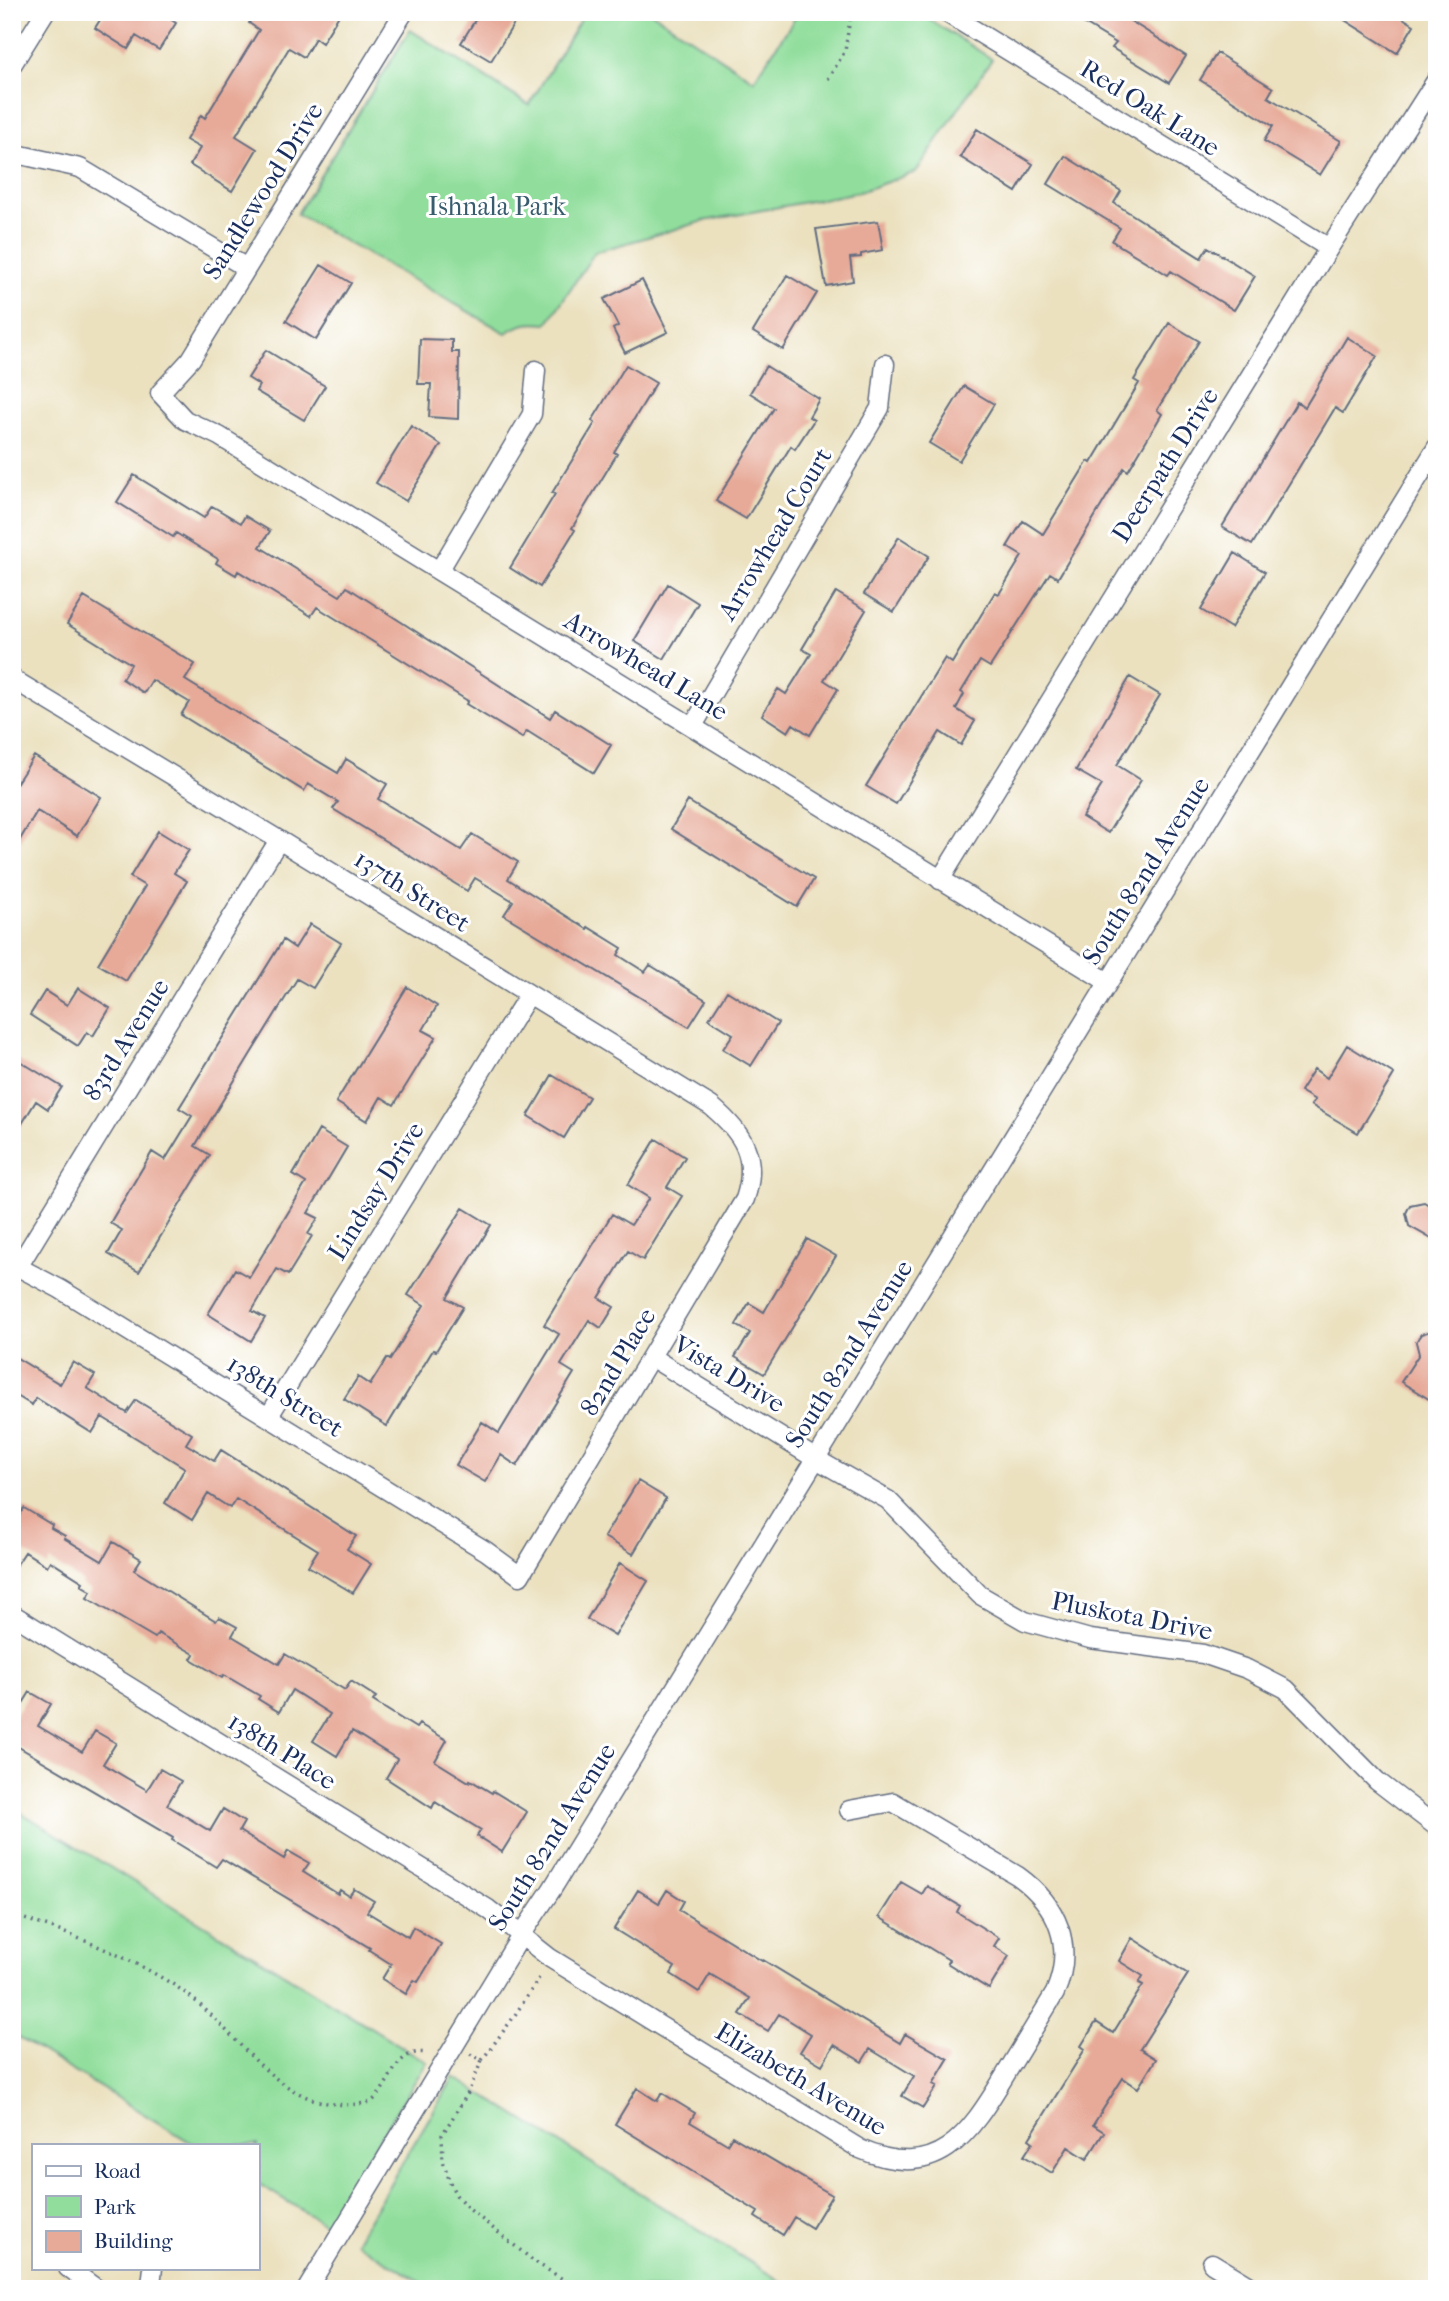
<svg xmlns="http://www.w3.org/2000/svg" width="1449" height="2301" font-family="'IM FELL French Canon',serif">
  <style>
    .green { fill: #91de9c; stroke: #56867d; stroke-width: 2 }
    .building { fill: #e7aa99 }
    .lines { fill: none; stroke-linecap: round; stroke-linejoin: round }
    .street-casing { stroke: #646d80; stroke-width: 21 }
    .path { stroke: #646d80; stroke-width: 3.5; stroke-dasharray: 2 5; stroke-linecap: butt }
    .street { stroke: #fff; stroke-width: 18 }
    .labels { text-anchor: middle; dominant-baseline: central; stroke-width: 6; stroke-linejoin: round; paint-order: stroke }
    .street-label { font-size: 26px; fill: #1b2f5e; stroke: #fff }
    .park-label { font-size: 26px; fill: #385b6e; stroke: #fff }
  </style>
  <rect width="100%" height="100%" fill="#fff"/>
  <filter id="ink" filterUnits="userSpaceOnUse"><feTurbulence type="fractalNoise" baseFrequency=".0143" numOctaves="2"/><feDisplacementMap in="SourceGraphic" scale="14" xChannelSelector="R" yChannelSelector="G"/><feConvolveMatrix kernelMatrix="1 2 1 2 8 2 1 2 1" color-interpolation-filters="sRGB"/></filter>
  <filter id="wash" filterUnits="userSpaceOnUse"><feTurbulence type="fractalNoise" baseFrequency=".00686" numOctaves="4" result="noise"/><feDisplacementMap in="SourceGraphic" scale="28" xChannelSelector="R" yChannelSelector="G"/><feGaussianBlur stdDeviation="1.57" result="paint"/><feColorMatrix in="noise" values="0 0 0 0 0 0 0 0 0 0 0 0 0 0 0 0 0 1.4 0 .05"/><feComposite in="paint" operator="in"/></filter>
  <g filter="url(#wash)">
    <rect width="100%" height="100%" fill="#ebe1bf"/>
    <path class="green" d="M585 12H651L754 80 799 12H917L992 59 916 172 859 192 704 221 595 252 547 324C530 322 521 323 506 333L297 214 410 30 529 105Z
      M12 1807 427 2062 326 2225 257 2183V2145H195L12 2034Z
      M454 2077 793 2289H432L355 2242Z"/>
    <g id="blocks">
      <path class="building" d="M105 12H159L176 23 159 50 136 36 128 49 95 28Z
        M255 12H341L322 43 315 38 304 57 289 48 236 136 257 149 232 191 190 165 200 148 186 140 201 115 205 118 259 30 249 23Z
        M480 12H521L491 61 461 43Z
        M1065 12H1116L1186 56 1169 83 1112 48 1116 43Z
        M1332 12H1393L1414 25 1397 53Z
        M1217 53 1273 88 1268 97 1341 141 1320 175 1264 141 1273 126 1200 80Z
        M977 129 1033 164 1016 192 960 157Z
        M1065 156 1121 191 1114 203 1201 258 1208 247 1255 276 1234 310 1171 271 1168 275 1112 241 1120 228 1048 184Z
        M878 221 883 250 861 254V257L850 258 853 281 826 286 816 229Z
        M321 265 351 283 316 340 286 321Z
        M787 275 817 293 783 350 753 332Z
        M642 280 668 332 625 353 613 329 618 326 604 299Z
        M1169 323 1199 341 1157 410 1162 414 1128 471 1124 468 1058 578 1050 573 990 667 980 661 961 692 964 694 956 709 975 721 961 745 940 732 896 804 866 786 945 658 952 663 995 592 999 594 1022 556 1007 547 1023 521 1043 534 1088 461 1091 463 1139 383 1134 380Z
        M1347 337 1377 356 1343 413 1335 408 1252 545 1222 527 1297 402 1305 407Z
        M420 339 452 340V352H459L458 419 429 417 431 384H418Z
        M266 350 325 386 304 420 256 391 259 385 248 378Z
        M626 365 656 383 614 452 617 454 572 528 575 530 540 587 510 568 555 494 552 493 595 423 592 421Z
        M766 366 819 399 809 417 814 420 795 449 791 446 746 519 716 501 774 408 750 393Z
        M964 386 994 404 959 461 929 443Z
        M411 426 441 445 406 501 376 483Z
        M134 475 204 518 212 506 241 523 245 516 270 531 260 547 340 596 347 587 550 718 555 710 611 745 594 773 527 731 522 738 466 704 468 701 317 607 311 616 238 571 236 575 216 563 218 559 176 533 173 537 117 502Z
        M899 537 929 556 894 612 864 594Z
        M1235 553 1265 572 1231 628 1201 610Z
        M668 584 698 603 664 659 634 641Z
        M836 592 866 610 824 680 838 689 810 735 793 724 788 732 762 715 778 689 786 694 811 654 802 649Z
        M84 597 195 664 185 680 264 729 338 773 346 759 387 784 378 799 461 850 472 834 518 862 508 879 587 929 588 927 622 948 618 955 645 972 650 965 706 1000 689 1027 504 915 513 901 475 878 467 891 333 809 338 802 308 784 304 791 181 715 189 702 152 680 144 693 122 679 131 664 67 624Z
        M1130 677 1160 695 1117 765 1141 780 1108 833 1082 817 1102 785 1076 770Z
        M34 756 101 797 77 836 37 811 12 853V790Z
        M688 801 814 879 797 907 671 829Z
        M158 831 189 850 174 873 187 881 126 981 98 964 145 886 130 877Z
        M310 924 341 943 313 988 297 979 250 1055 195 1146 210 1155 139 1272 108 1254 122 1230 110 1223 152 1152 165 1160 192 1116 179 1108 283 940 295 948Z
        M407 987 437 1006 423 1030 436 1037 394 1105 381 1097 367 1121 336 1102Z
        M78 988 110 1008 93 1036 87 1032 78 1046 30 1015 45 991 67 1005Z
        M727 991 778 1023 751 1066 723 1049 733 1034 709 1019Z
        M1347 1045 1394 1074 1358 1133 1311 1105 1315 1100 1300 1091 1314 1069 1327 1078Z
        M18 1060 62 1087 48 1109 36 1101 12 1140V1070Z
        M552 1075 589 1097 564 1138 528 1116Z
        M319 1130 347 1147 308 1213 318 1218 308 1234 312 1236 288 1275 277 1269 252 1311 265 1318 251 1341 208 1314 235 1269 249 1277 306 1183 293 1175Z
        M656 1139 685 1157 667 1187 682 1196 643 1260 628 1251 599 1298 614 1307 601 1328 589 1320 561 1365 574 1373 517 1466 501 1455 485 1482 456 1465 482 1422 499 1433 559 1334 544 1325 612 1214 631 1225 649 1198 628 1185Z
        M1424 1202 1437 1210V1242L1409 1226 1406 1213 1410 1205Z
        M463 1208 491 1225 447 1298 463 1307 436 1351 433 1350 387 1426 344 1399 358 1377 370 1385 387 1358 390 1360 424 1305 408 1295Z
        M807 1239 836 1256 764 1374 735 1357 750 1333 736 1325 749 1303 764 1312Z
        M1437 1329V1404L1401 1382 1419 1354 1416 1342 1421 1334Z
        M12 1355 60 1384 73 1362 95 1375 87 1388 127 1413 136 1400 192 1434 186 1444 214 1461 221 1450 356 1536 347 1549 371 1564 353 1593 308 1566 318 1550 236 1499 230 1508 208 1494 192 1520 165 1503 185 1468 102 1417 92 1433 36 1398 32 1405 12 1393Z
        M638 1481 666 1498 633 1554 604 1537Z
        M24 1508 52 1525 51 1528 65 1536 64 1538 102 1561 113 1542 141 1559 134 1570 216 1621 219 1617 237 1627 232 1636 279 1664 285 1654 345 1690 351 1681 376 1697 373 1701 416 1728 419 1724 447 1740 435 1761 469 1782 470 1780 492 1793 493 1791 527 1812 502 1852 477 1836 481 1830 435 1802 432 1808 386 1778 397 1759 352 1731 337 1756 313 1741 330 1714 292 1690 279 1712 258 1699 260 1696 224 1675 222 1678 191 1659 194 1654 158 1633 155 1638 87 1598 91 1591 81 1585 83 1582 50 1561 47 1566 25 1552 12 1572V1528Z
        M620 1563 648 1581 615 1636 587 1619Z
        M30 1692 51 1704 38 1726 82 1752 95 1731 116 1743 103 1764 147 1790 160 1769 181 1781 167 1805 210 1831 223 1809 244 1822 239 1831 284 1859 288 1851 309 1863 303 1872 338 1894 340 1890 349 1896 354 1889 374 1901 367 1912 408 1937 413 1927 441 1944 418 1982 414 1980 406 1994 382 1979 391 1964 369 1950 370 1948 222 1859 216 1867 172 1840 173 1838 12 1743V1721Z
        M901 1882 922 1894 927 1886 960 1906 957 1912 999 1938 994 1946 1009 1956 989 1989 947 1963 949 1960 879 1917Z
        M638 1890 659 1903 667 1890 684 1901 679 1910 762 1961 763 1960 900 2043 905 2034 948 2059 933 2084 937 2086 923 2108 902 2096 914 2076 870 2049 862 2062 834 2045 822 2065 800 2052 811 2034 779 2014 768 2031 740 2014 750 1998 710 1974 699 1992 671 1974 675 1967 614 1929Z
        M1132 1938 1188 1974 1140 2049 1156 2059 1138 2088 1123 2078 1093 2125 1104 2132 1087 2159 1068 2147 1052 2173 1024 2156 1033 2142 1029 2139 1085 2049 1081 2046 1096 2022 1113 2033 1143 1985 1139 1983 1143 1976 1119 1961Z
        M637 2088 657 2101 662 2093 695 2113 690 2122 727 2144 732 2136 832 2195 812 2228 794 2217 783 2235 755 2217 758 2212 615 2124Z"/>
    </g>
  </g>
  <g filter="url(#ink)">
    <use href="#blocks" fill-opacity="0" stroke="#646d80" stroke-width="2"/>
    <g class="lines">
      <defs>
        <path id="street" d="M404 12 191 359 160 393 185 420 219 436 1108 982
          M945 12 1329 248
          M12 65 45 12
          M12 153 80 168 245 267
          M439 571 532 414 536 370
          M12 688 16 681 279 840 300 853 711 1106C743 1133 759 1157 745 1199L520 1576 486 1551 60 1289 18 1267 279 840
          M693 726 880 408 885 364
          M940 880 1329 248 1437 79
          M651 1357 816 1459 888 1500 980 1595 1025 1621 1090 1639 1203 1654 1247 1669 1286 1689 1377 1781 1437 1827
          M269 1416 529 994
          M12 1614 488 1909 550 1958 860 2149C937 2183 969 2135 1004 2077 1021 2049 1038 2021 1055 1993 1075 1946 1058 1905 1018 1876L893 1802 849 1810
          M1212 2263 1255 2289
          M68 2268 97 2289
          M145 2289 151 2284 153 2268
          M307 2289 522 1934 552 1889 1437 447"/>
      </defs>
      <use href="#street" class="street-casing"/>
      <path class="path" d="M828 79 845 51 851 12
        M12 1915C64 1931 123 1954 169 1982 241 2024 274 2122 371 2102 392 2086 394 2047 427 2053
        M470 2054 482 2060 468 2093 442 2135 443 2161 451 2185 456 2195 469 2209 535 2262 579 2289
        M482 2060 513 2018 541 1975"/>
      <use href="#street" class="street"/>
    </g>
  </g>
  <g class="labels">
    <g class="street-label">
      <text transform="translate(1150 108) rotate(32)">Red Oak Lane</text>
      <text transform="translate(263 191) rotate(-58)">Sandlewood Drive</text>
      <text transform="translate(1165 465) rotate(-58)">Deerpath Drive</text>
      <text transform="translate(775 534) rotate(-59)">Arrowhead Court</text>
      <text transform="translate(646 666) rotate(31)">Arrowhead Lane</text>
      <text transform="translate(1146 871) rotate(-58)">South 82nd Avenue</text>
      <text transform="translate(412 891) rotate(32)">137th Street</text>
      <text transform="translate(126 1040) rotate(-58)">83rd Avenue</text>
      <text transform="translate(376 1191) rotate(-58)">Lindsay Drive</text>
      <text transform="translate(849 1354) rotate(-58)">South 82nd Avenue</text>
      <text transform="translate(618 1362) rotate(-59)">82nd Place</text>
      <text transform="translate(729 1374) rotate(31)">Vista Drive</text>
      <text transform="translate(285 1396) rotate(32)">138th Street</text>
      <text transform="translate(1132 1616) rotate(11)">Pluskota Drive</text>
      <text transform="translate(282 1751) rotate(32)">138th Place</text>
      <text transform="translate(552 1837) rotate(-58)">South 82nd Avenue</text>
      <text transform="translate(801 2079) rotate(31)">Elizabeth Avenue</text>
    </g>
    <g class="park-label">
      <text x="497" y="206">Ishnala Park</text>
    </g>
  </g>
  <rect width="1449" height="2301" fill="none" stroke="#fff" stroke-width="42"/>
  <rect x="32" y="2144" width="228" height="126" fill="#ffffff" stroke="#a4acbf" stroke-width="2"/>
  <rect x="46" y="2166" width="35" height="10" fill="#ffffff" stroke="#a4acbf" stroke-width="2"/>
  <text x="94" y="2178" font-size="21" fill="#1b2f5e">Road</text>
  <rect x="46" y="2196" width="35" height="21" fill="#91de9c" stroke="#a4acbf" stroke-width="2"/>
  <text x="94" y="2214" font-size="21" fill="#1b2f5e">Park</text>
  <rect x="46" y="2231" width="35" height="21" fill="#e7aa99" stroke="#a4acbf" stroke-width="2"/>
  <text x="94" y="2248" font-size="21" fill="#1b2f5e">Building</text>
</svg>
